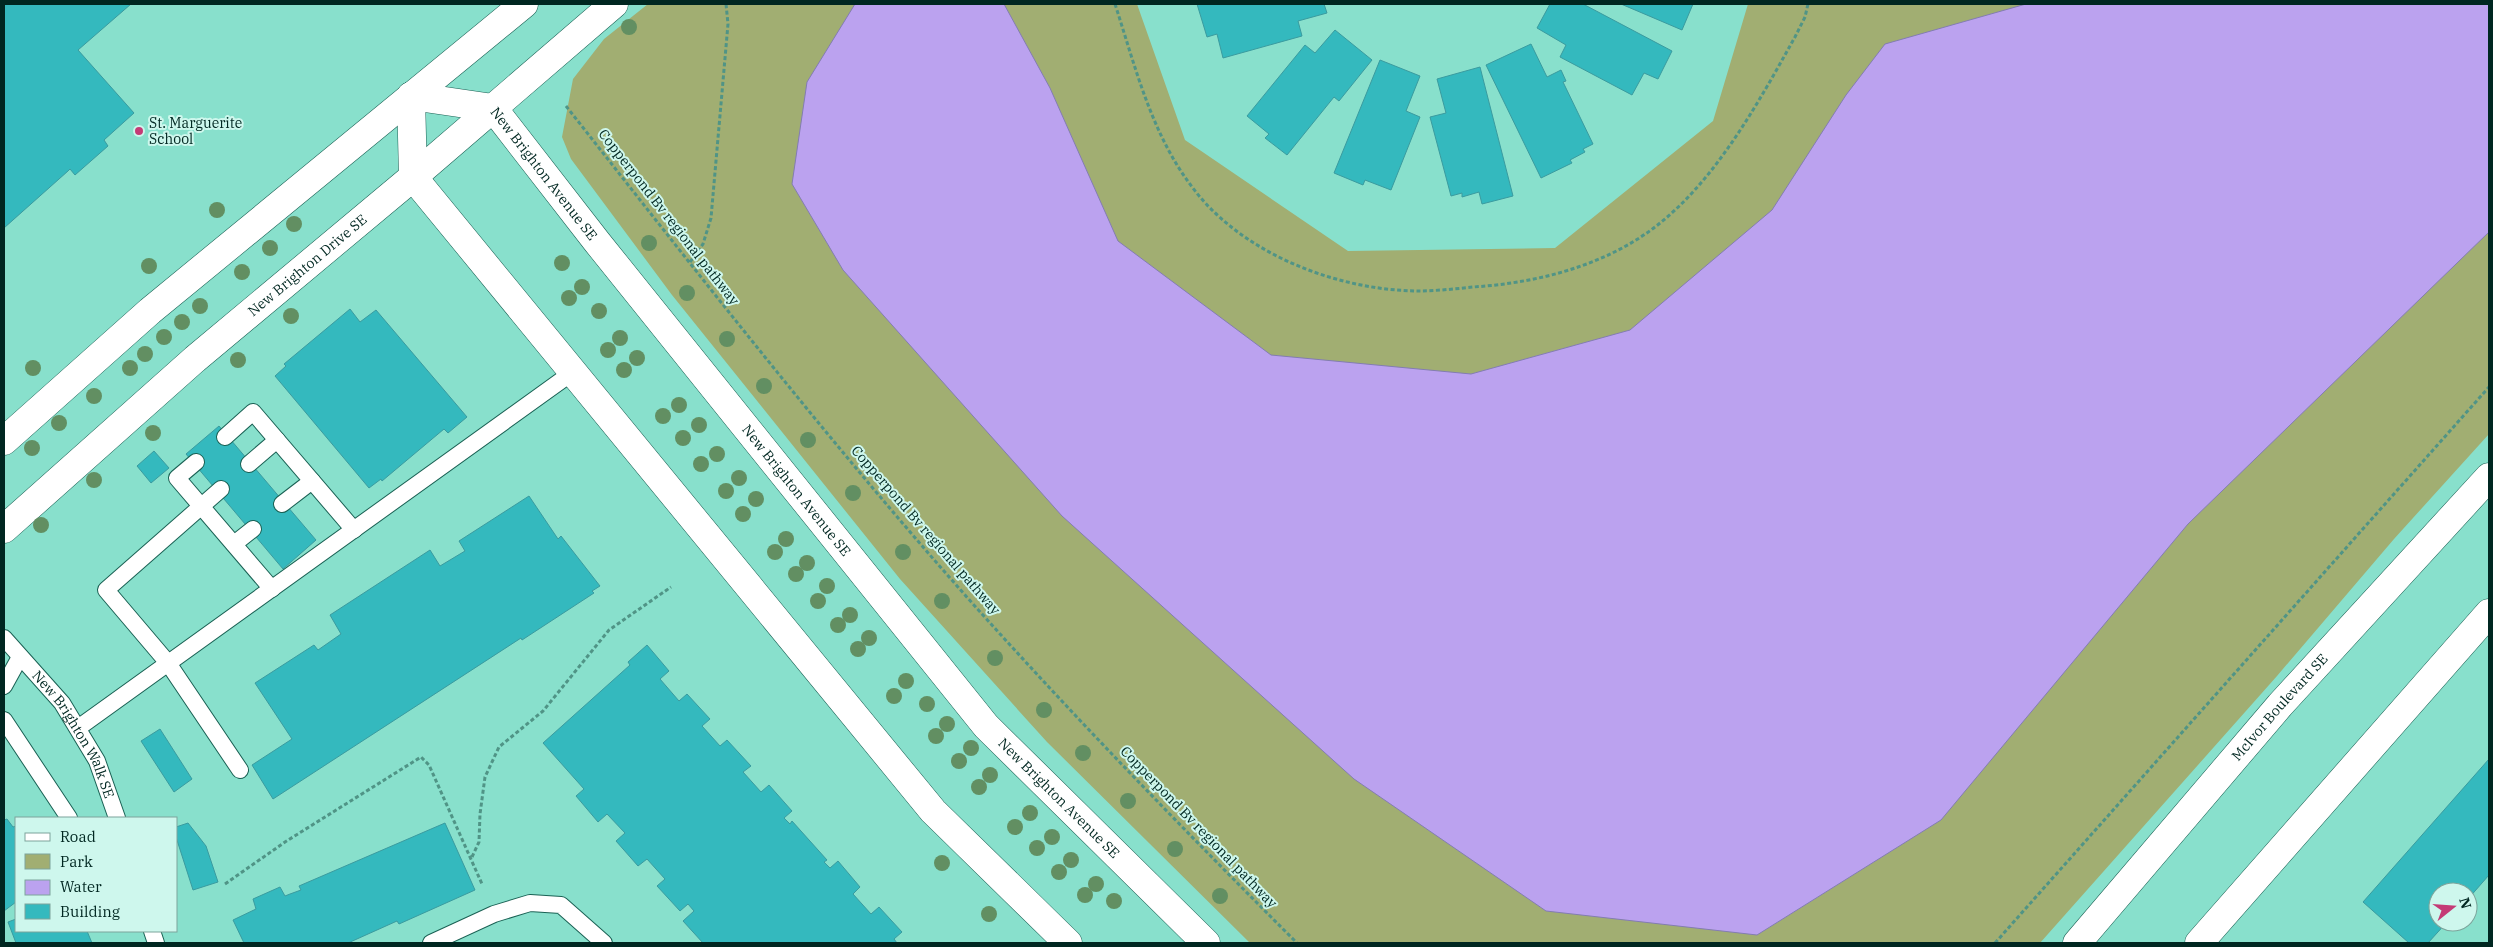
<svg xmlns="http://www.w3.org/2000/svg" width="2493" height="947" font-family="'IBM Plex Serif',serif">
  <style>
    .green { fill: #a1ae72 }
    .water { fill: #bba2ef; stroke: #837db1 }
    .building { fill: #34b9be; stroke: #3a9b9f }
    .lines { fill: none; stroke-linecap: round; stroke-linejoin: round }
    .lane-casing { stroke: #1a6154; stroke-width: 18 }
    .secondary-casing { stroke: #1a6154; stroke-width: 29 }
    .path { stroke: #509486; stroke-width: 3; stroke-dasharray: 4 2.5; stroke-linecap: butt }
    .lane { stroke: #fff; stroke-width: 16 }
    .secondary { stroke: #fff; stroke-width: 28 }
    .tree { fill: #628f62 }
    .poi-dot { fill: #c43b76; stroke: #cef7ed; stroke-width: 2 }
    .labels { text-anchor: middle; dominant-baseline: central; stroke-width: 4; stroke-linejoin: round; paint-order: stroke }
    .poi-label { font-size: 14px; fill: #002721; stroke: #cef7ed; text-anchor: start }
    .street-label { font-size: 14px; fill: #002721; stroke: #cef7ed }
  </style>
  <rect width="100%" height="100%" fill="#88e0cc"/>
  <path class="green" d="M648 4H1137L1185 140 1348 251 1555 248 1713 121 1748 4H2489V434L2394 539 2277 676 2040 943H1250L1047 742 900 579 672 295 571 159 562 137 573 79 604 39Z"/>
  <path class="water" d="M855 4H1004L1050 88 1118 241 1271 355 1471 374 1630 330 1772 210 1846 95 1885 44 2026 4H2489V232L2188 524 1941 820 1757 935 1546 911 1354 779 1062 516 843 270 792 184 807 82Z"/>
  <path class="building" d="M4 4H131L78 50 134 113 104 140 108 146 75 175 70 169 68 171 4 228Z
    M1197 4H1324L1327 13 1298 21 1302 36 1223 58 1217 34 1207 37Z
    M1550 4H1583L1672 51 1658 79 1644 73 1632 95 1560 57 1566 45 1537 28Z
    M1621 4H1693L1682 30Z
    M1335 30 1372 60 1339 101 1334 97 1287 155 1265 138 1269 134 1247 116 1305 45 1315 53Z
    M1531 44 1547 77 1561 70 1566 81 1563 82 1593 144 1583 149 1585 152 1570 160 1572 163 1541 178 1486 65Z
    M1380 60 1420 76 1406 111 1420 117 1391 190 1365 180 1363 185 1334 173Z
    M1480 67 1513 196 1482 204 1479 192 1462 197V193L1451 196 1430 117 1446 113 1437 79Z
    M350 309 360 322 376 310 467 417 448 433 444 429 382 481 381 479 369 488 275 376 286 366 284 364Z
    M219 426 316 540 283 569 186 454Z
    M154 451 169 468 151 483 137 466Z
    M529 496 558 539 561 536 600 586 592 591 594 593 522 640 521 638 273 799 252 765 292 739 255 683 314 645 318 650 341 634 330 615 430 550 440 566 465 551 459 541Z
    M647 645 669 671 660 679 679 701 687 694 710 719 702 726 720 746 727 740 751 766 743 772 761 792 769 785 792 811 784 818 790 824 792 821 827 860 824 862 830 868 838 861 860 887 853 894 871 914 879 907 902 932 894 939 897 943H703L683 921 694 911 688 904 680 911 657 886 665 879 647 859 638 866 616 841 625 833 607 814 598 822 576 796 584 789 543 743 630 665 628 662Z
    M160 729 192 779 174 792 141 741Z
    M2489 759V875L2468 899V892H2438V922H2447L2428 943H2409L2363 902Z
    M7 819 13 827 16 826V902L4 911V820Z
    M188 823 206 846 218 882 193 890 176 837V827Z
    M445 823 475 890 399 924 397 921 348 943H244L233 920 256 909 253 899 280 887 285 896 290 894 301 890 299 886Z
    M16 919V931H87L92 943H16L8 922Z"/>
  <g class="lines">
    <defs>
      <g id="lane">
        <path d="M225 437 253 412 354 530"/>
        <path d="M196 462 177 478 272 589"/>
        <path d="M249 464 277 440"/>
        <path d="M221 489 106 590 168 663 240 770"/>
        <path d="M282 504 312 481"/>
        <path d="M234 544 253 529"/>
        <path id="s1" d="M4 638 62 703 97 761 117 818"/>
        <path d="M4 686 20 657"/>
        <path d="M4 720 69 818"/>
        <path d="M78 728 573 372"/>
        <path d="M152 931 156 943"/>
        <path d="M431 943 494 914 530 903 561 905 604 943"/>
      </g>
      <g id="secondary">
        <path id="s2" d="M411 96 493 108 597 242 986 726 1206 943"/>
        <path d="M411 96 413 177 933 811 1068 943"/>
        <path d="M4 441 150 311 524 4"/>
        <path id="s3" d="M4 529 195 359 413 177 614 4"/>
        <path id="s4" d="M2077 943 2280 705 2489 477"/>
        <path d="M2199 943 2489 613"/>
      </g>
    </defs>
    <use href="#lane" class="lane-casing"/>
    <use href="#secondary" class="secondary-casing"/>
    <path class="path" d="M1115 4C1137 72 1153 141 1200 197 1251 257 1340 290 1417 291 1435 291 1454 289 1473 287 1535 283 1600 267 1651 230 1714 184 1757 105 1795 37L1805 17 1808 4
      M566 106C696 271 826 438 965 595 1072 715 1184 830 1297 943
      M690 262 703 244 711 218 728 24 726 4
      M472 857 479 842 480 814 485 777 499 747 543 711 609 630 671 587
      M225 884 285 842 421 757 429 765 482 884
      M1995 943 2489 387"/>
    <use href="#lane" class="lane"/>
    <use href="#secondary" class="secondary"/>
  </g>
  <g class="tree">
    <circle cx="629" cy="27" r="8"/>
    <circle cx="217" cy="210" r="8"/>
    <circle cx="294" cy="224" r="8"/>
    <circle cx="649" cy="243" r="8"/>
    <circle cx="270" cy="248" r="8"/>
    <circle cx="562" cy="263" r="8"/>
    <circle cx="149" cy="266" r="8"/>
    <circle cx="242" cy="272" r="8"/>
    <circle cx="582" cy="287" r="8"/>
    <circle cx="687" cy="293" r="8"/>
    <circle cx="569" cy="298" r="8"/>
    <circle cx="200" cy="306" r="8"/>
    <circle cx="599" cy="311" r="8"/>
    <circle cx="291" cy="316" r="8"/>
    <circle cx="182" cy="322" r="8"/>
    <circle cx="164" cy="337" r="8"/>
    <circle cx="620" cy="338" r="8"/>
    <circle cx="727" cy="339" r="8"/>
    <circle cx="608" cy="350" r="8"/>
    <circle cx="145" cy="354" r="8"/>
    <circle cx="637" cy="358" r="8"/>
    <circle cx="238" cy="360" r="8"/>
    <circle cx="33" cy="368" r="8"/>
    <circle cx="130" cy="368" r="8"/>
    <circle cx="624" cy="370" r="8"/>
    <circle cx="764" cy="386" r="8"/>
    <circle cx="94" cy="396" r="8"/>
    <circle cx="679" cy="405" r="8"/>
    <circle cx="663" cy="416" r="8"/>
    <circle cx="59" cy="423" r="8"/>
    <circle cx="699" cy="425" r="8"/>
    <circle cx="153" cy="433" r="8"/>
    <circle cx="683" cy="438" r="8"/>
    <circle cx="808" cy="440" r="8"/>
    <circle cx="32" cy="448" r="8"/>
    <circle cx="717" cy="454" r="8"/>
    <circle cx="701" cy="464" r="8"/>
    <circle cx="739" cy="478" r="8"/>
    <circle cx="94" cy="480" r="8"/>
    <circle cx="726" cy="491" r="8"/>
    <circle cx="853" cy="493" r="8"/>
    <circle cx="756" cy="499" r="8"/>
    <circle cx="743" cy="514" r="8"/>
    <circle cx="41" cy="525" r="8"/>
    <circle cx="786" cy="539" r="8"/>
    <circle cx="775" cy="552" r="8"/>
    <circle cx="903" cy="552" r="8"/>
    <circle cx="807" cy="563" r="8"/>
    <circle cx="796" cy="574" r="8"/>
    <circle cx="827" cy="586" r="8"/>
    <circle cx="818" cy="601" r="8"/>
    <circle cx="942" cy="601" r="8"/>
    <circle cx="850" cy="615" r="8"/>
    <circle cx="838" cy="625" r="8"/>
    <circle cx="869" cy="638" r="8"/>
    <circle cx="858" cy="649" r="8"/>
    <circle cx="995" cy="658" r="8"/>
    <circle cx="906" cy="681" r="8"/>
    <circle cx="894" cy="696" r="8"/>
    <circle cx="927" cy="704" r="8"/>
    <circle cx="1044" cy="710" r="8"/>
    <circle cx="947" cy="724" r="8"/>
    <circle cx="936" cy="736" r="8"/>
    <circle cx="971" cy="748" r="8"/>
    <circle cx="1083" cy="753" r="8"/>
    <circle cx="959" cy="761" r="8"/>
    <circle cx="990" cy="775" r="8"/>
    <circle cx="979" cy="787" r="8"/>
    <circle cx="1128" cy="801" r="8"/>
    <circle cx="1030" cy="813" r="8"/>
    <circle cx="1015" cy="827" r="8"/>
    <circle cx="1052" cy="837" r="8"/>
    <circle cx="1037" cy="848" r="8"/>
    <circle cx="1175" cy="849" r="8"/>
    <circle cx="1071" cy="860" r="8"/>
    <circle cx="942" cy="863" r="8"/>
    <circle cx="1059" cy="872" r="8"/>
    <circle cx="1096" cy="884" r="8"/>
    <circle cx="1085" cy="895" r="8"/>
    <circle cx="1220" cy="896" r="8"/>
    <circle cx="1114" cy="901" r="8"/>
    <circle cx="989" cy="914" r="8"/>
  </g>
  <circle class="poi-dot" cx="139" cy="131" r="5"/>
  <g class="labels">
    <g class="poi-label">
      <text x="149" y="123">St. Marguerite<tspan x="149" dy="16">School</tspan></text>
    </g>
    <g class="street-label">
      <text stroke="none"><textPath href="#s2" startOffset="166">New Brighton Avenue SE</textPath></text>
      <text transform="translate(669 217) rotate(52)">Copperpond Bv regional pathway</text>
      <text stroke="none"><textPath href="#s3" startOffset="402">New Brighton Drive SE</textPath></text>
      <text stroke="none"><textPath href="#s2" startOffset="571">New Brighton Avenue SE</textPath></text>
      <text transform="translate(926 530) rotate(49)">Copperpond Bv regional pathway</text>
      <text stroke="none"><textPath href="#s4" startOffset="311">McIvor Boulevard SE</textPath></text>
      <text stroke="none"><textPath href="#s1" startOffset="120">New Brighton Walk SE</textPath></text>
      <text stroke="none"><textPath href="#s2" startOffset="976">New Brighton Avenue SE</textPath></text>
      <text transform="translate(1199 827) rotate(46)">Copperpond Bv regional pathway</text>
    </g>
  </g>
  <rect width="2493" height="947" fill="none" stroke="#002721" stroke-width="10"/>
  <rect x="15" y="817" width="162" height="115" fill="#cef7ed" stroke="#7ca49b"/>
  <rect x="25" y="833" width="25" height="8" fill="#ffffff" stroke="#7ca49b"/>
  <text x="60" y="842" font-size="15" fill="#002721">Road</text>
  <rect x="25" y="854" width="25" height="15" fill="#a1ae72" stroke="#7ca49b"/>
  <text x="60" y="867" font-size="15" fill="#002721">Park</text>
  <rect x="25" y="880" width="25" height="15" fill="#bba2ef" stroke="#7ca49b"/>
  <text x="60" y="892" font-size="15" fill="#002721">Water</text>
  <rect x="25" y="904" width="25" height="15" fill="#34b9be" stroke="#7ca49b"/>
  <text x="60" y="917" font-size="15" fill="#002721">Building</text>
  <g transform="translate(2453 907) rotate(73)"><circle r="24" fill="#cef7ed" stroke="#7ca49b"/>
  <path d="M0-4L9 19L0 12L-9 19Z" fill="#c43b76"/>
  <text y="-8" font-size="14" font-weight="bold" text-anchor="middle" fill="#002721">N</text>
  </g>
</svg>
